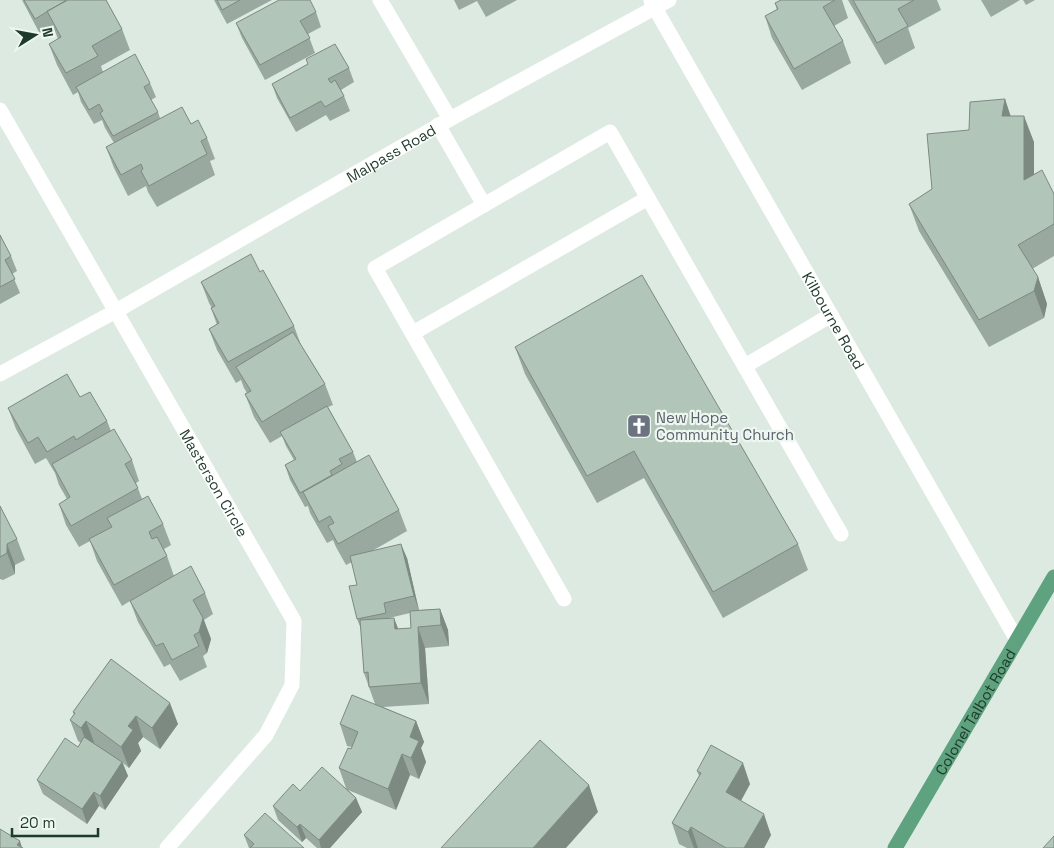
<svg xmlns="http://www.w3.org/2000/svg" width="1054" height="848" font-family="'Space Grotesk',sans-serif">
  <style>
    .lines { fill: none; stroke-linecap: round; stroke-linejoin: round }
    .minor { stroke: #fff; stroke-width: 15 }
    .major { stroke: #5fa27f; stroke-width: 15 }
    .wall { fill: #99a99f; fill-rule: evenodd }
    .shaded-wall { fill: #7d8a82 }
    .building { fill: #b2c5b9; stroke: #7d8a82 }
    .labels { text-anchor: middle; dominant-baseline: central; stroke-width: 4.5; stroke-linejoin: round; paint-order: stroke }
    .street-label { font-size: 15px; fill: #1e3a2b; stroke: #edf7f0 }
    .worship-label { font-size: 15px; fill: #5b616d; stroke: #edf7f0; text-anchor: start }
  </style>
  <rect width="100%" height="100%" fill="#ddeae1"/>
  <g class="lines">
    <g class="minor">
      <path d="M380 0 450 119"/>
      <path id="s1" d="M651 1 1017 640"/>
      <path id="s2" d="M0 110 294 621 292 685 266 735 167 848"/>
      <path d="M438 125 484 205"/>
      <path d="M413 333 648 198"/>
      <path d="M745 366 831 315"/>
      <path id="s3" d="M0 374 116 311 450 119 669 0"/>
      <path d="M564 599 375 268 610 132 841 534"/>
    </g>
    <path class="major" id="s4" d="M895 848 1054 577"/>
  </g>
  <path class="wall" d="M22 0H106L122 29 130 50 101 66 103 72 150 83 156 97 151 100 158 112 160 118 191 124 207 138 215 159 210 161 215 175 157 207 148 192 146 186 128 196 114 168 106 147 114 143 105 128 102 120 94 124 81 102 78 92 73 95 57 65 49 44 58 39 53 26 40 34Z
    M214 0H272L227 24Z
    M454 0H517L486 17 477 1 459 10Z
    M781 0H842L848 18 834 26 843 41 851 63 802 90 772 38 765 16 777 10 775 3Z
    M848 0H937L941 10 908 28 915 48 885 65Z
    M981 0H1020L991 17Z
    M1023 0H1035L1026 5Z
    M316 12 321 27 308 34 315 53 265 80 242 38 236 23Z
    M306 59 349 68 354 82 341 90 344 96 350 111 330 121 326 115 296 132 277 98 272 84 308 64Z
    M1005 99 1010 116 1034 142V174L1054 194V256L1032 269 1038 277 1047 304 1044 318 989 347 919 231 909 204 932 189 969 130Z
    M0 235 11 256 17 271 12 274 20 293 0 304Z
    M260 272 294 326 301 345 325 384 333 405 328 407 353 452 357 462 399 510 407 531 372 551 407 558 419 610 440 609 448 630 449 646 425 648 429 704 383 707 416 721 424 742 421 748 426 762 419 779 410 775 396 810 348 790 356 798 362 812 330 848H317L306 838 302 842 278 820 273 806 300 791 346 788 339 768 352 747 347 746 340 724 375 704 364 673 361 629 357 619V585L352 562 346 565 336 547 333 540 327 543 310 513 308 506 305 507 290 480 285 465 294 460 286 446 282 436 270 443 254 417 245 394 247 393 244 388 241 380 236 383 217 350 209 329 217 325 211 308H212L209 303 201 282ZM410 613 411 628 398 629 394 618H389Z
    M515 347 798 544 808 570 723 618 644 478 597 503 525 374Z
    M80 397 107 421 111 431 132 460 139 481 136 483 142 499 163 524 171 545 164 549 167 556 174 576 205 593 213 614 204 620 211 639 207 653 203 656 207 667 180 681 170 664 164 667 138 622 130 601 122 606 97 561 90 541 79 547 66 525 59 504 67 499 59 485 55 473 46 458 35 464 16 429 8 408Z
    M0 506 17 539 25 560 15 565V574L3 580 0 579Z
    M111 659 178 724 160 749 143 737 138 743 141 751 129 768 123 763 128 776 105 810 99 806 87 824 43 794 37 780 78 747 81 743 78 741 70 720 74 715 73 712Z
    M697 771 750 784 741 801 771 835 764 848H687L679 844 672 823 699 776Z
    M244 835 304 848H249Z"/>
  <path class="shaded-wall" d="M1005 99 1014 126 1002 116Z
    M1024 116 1034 142V206L1024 180Z
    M1038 277 1047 304 1044 318 1034 291Z
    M7 544 15 565V574L7 553Z
    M401 544 407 558 419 611 414 596Z
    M440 609 448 630 449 646 441 625Z
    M203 618 211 639 207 653 199 632Z
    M394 618 402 639 395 629Z
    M418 627 425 648 429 704 421 683Z
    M170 703 178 724 160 749 152 728Z
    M136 716 143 737 138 743 141 751 129 768 121 747 128 726Z
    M86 721 94 742 89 749 81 728Z
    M416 721 424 742 421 748 426 762 419 779 411 758 410 737Z
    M402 754 410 775 396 810 388 789Z
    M122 762 128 776 105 810 100 796Z
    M743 763 750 784 734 813 726 792Z
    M589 785 598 812 566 848H533Z
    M94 792 99 806 87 824 82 809Z
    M356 798 362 812 330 848H321L319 840Z
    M764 814 771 835 764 848H744Z
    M300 824 306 838 302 842 297 827Z
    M691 827 698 848H694L688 832Z
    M20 841 22 848 17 845Z"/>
  <path class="building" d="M24 0H64L65 1 35 19Z
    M68 0H106L122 29 92 46 98 56 66 73 49 44 61 37 47 11Z
    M217 0H240L222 10Z
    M279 0H310L316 12 300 21 310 38 260 65 236 23Z
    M781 0H835L823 7 843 41 794 69 765 16 778 9 775 3Z
    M853 0H914L898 9 908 26 877 43Z
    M335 44 349 68 328 79 331 83 335 80 344 96 325 107 321 101 290 118 272 84 308 64 306 59Z
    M135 54 150 83 144 87 158 112 113 136 100 113 103 111 99 104 89 110 76 87Z
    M1005 99 1002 116H1024V180L1042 170 1054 194V224L1018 245 1038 277 1034 291 979 320 909 204 932 189 927 134 969 130 970 102Z
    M182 107 191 124 198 120 207 138 201 141 207 154 149 186 141 171 143 169 141 164 121 175 106 147Z
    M0 235 11 256 5 260 15 279 0 287Z
    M251 254 260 272 263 270 294 326 228 362 209 329 219 323 211 308 215 306 201 282Z
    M642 275 798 544 713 592 634 451 587 476 515 347Z
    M293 332 325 384 262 422 246 396 245 394 251 391 236 367Z
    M67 374 80 397 90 392 107 421 76 440 74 436 47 452 38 437 28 443 8 408Z
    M327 406 353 452 339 459 342 464 330 471 332 475 300 493 285 465 296 459 280 432Z
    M114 429 132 460 125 464 138 488 71 526 59 504 70 497 52 464Z
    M369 455 399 510 338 544 328 526 334 523 330 516 319 522 303 492Z
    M148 496 163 524 149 532 152 539 157 537 167 556 114 585 89 539 112 527 107 518Z
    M0 506 17 539 7 544V553L0 557Z
    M401 544 414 596 384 603 386 613 357 619 349 586 357 585 350 556Z
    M191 566 205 593 193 600 203 618 199 632 194 635 199 646 172 660 163 643 156 646 130 601Z
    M440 609 441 625 418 627 421 683 369 687 368 672 364 673 360 620 394 618 395 629 411 628 410 611Z
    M111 659 170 703 152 728 136 716 128 726 133 730 121 747 86 721 81 728 70 720 75 713 73 712Z
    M352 695 416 721 410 737 419 741 411 758 402 754 388 789 339 768 348 748 351 749 358 732 340 724Z
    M84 737 122 762 100 796 94 792 82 809 37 780 65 738 78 747Z
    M540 740 589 785 533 848H441Z
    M711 745 743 763 726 792 764 814 744 848H726L691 827 688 832 672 823 701 773 697 771Z
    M322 767 356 798 319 840 300 824 297 827 273 806 293 784 300 791Z
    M265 813 304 848H250L254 844 244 835Z
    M0 829 20 841 17 845 23 848H0Z
    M1054 836V848H1043Z"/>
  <defs>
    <symbol id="church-square" viewBox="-11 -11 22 22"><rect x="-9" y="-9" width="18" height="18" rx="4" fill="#6b7280" stroke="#edf7f0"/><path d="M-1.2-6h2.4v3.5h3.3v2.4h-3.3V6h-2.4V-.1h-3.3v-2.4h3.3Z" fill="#fff"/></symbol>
  </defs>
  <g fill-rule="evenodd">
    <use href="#church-square" x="625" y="412" width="28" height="28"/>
  </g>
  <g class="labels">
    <g class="street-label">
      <text stroke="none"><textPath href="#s3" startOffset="449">Malpass Road</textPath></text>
      <text stroke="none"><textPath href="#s1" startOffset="368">Kilbourne Road</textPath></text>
      <text stroke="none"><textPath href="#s2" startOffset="430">Masterson Circle</textPath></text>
      <text stroke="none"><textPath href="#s4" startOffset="158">Colonel Talbot Road</textPath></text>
    </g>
    <g class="worship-label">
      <text x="656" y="417">New Hope<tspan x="656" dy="17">Community Church</tspan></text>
    </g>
  </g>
  <g transform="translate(35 35) rotate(79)" stroke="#edf7f0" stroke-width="4" paint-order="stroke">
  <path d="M0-4L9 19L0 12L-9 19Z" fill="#1e3a2b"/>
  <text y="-8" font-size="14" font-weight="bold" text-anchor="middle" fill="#1e3a2b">N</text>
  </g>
  <path d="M12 828v8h86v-8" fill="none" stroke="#1e3a2b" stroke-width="2.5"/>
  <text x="20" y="828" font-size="15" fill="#1e3a2b" stroke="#edf7f0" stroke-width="4" paint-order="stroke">20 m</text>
</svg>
